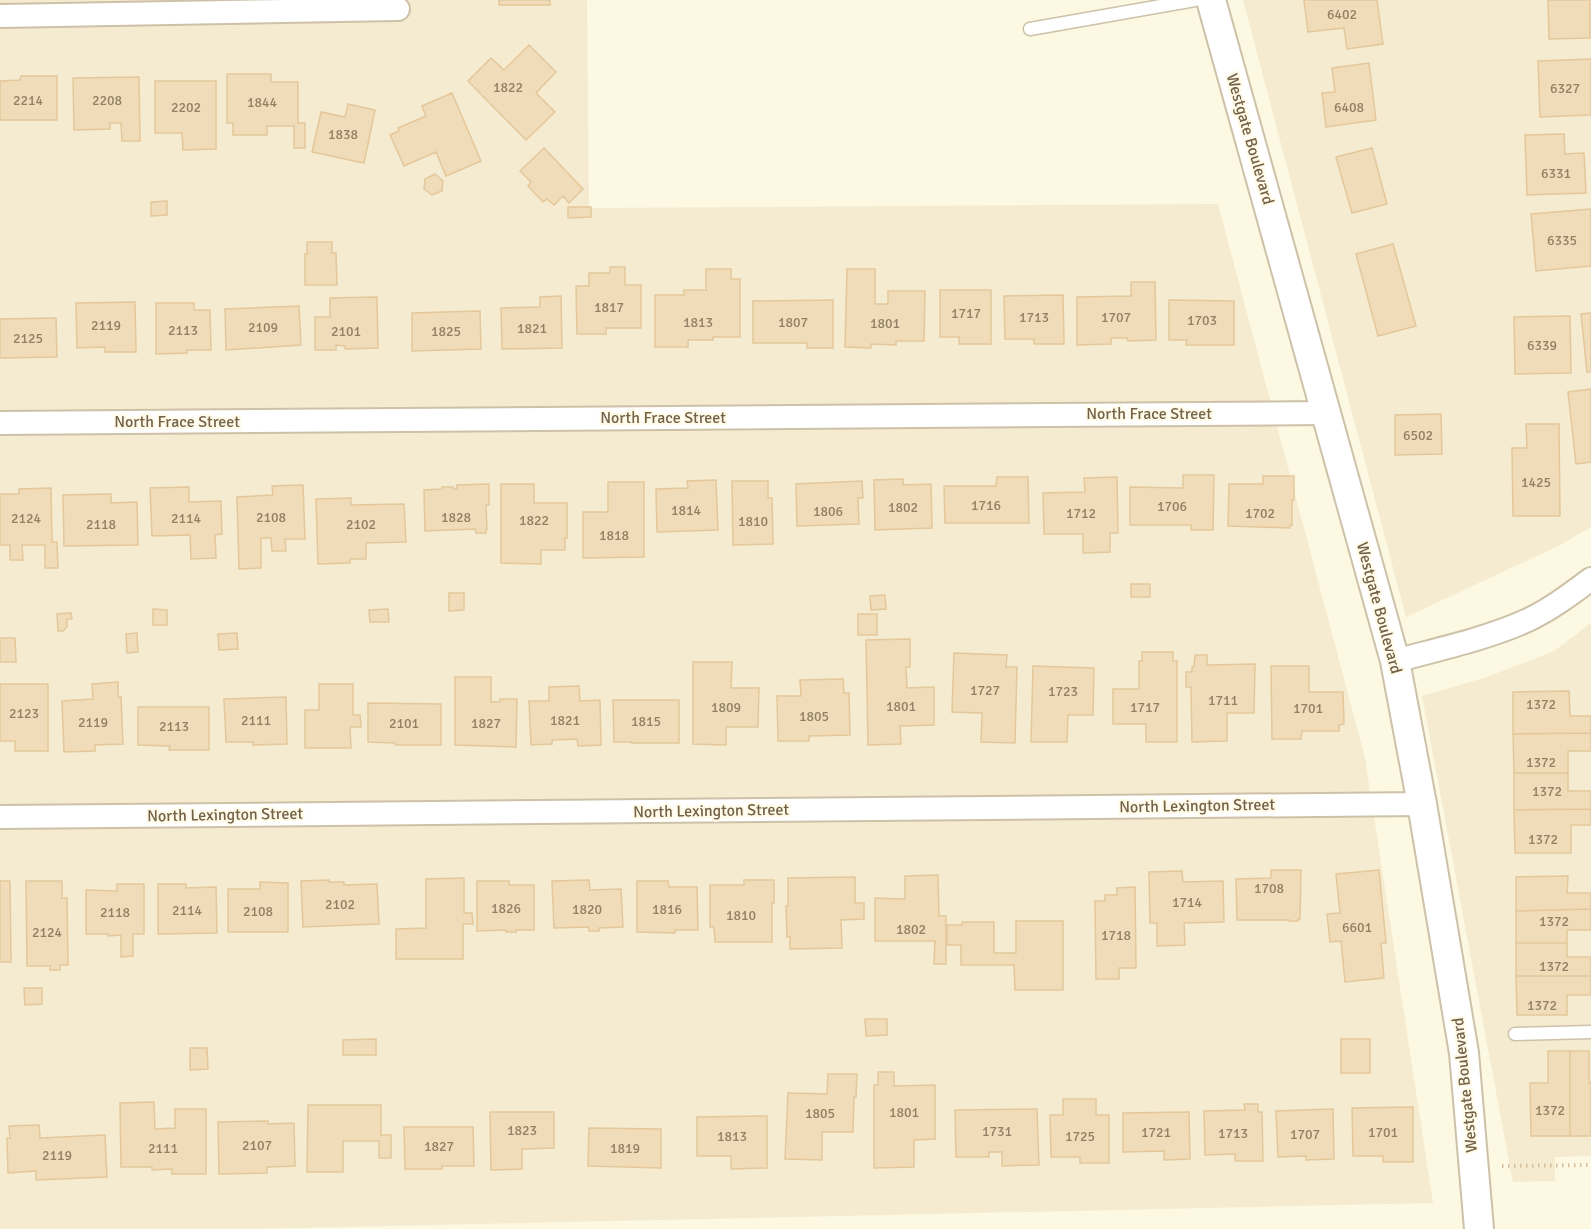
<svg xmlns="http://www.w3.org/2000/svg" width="1591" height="1229" font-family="Signika,sans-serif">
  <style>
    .residential { fill: #f4ebd0 }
    .building { fill: #f1dcb9; stroke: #e4c79a; stroke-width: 1.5 }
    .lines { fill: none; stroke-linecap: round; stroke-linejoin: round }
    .service-casing { stroke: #cdc1a8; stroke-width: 15 }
    .minor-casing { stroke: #cdc1a8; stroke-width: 26 }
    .tertiary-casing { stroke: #cdc1a8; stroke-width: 32 }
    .path { stroke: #d6c09d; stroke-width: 4; stroke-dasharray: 1.5 4.5; stroke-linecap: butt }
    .service { stroke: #fff; stroke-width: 12 }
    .minor { stroke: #fff; stroke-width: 22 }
    .tertiary { stroke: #fff; stroke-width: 28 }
    .labels { text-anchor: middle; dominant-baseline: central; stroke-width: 4.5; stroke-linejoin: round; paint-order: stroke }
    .number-label { font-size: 14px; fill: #928064 }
    .street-label { font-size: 16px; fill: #736148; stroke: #fffbe8 }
  </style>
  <rect width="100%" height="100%" fill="#fcf8e2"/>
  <path class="residential" d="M0 0H587L589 208 1218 204 1365 758 1433 1203 250 1229H0Z
    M1243 0H1591V527L1558 546 1406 617Z
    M1591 623V1156L1555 1157V1181L1513 1182 1422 696 1487 677 1554 651Z"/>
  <path class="building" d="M499 0H550V5H499Z
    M1304 0H1377L1383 44 1347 49 1344 28 1308 32Z
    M1548 0H1590V38L1549 39Z
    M529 45 556 72 536 93 555 112 526 140 468 81 491 58 504 70Z
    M1591 59V115L1540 117 1538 61Z
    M1369 63 1376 120 1326 127 1322 93 1335 92 1332 68Z
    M227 74H271V82H298V123H305V148H294V126H267V135H233V123H227Z
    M21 76H57V120H0V81L20 80Z
    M139 77 140 141H122L121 123H110V129L74 130 73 78Z
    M155 81H216V149L183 150 182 133H155Z
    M452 93 481 161 446 176 436 152 404 166 390 135 399 131 398 128 426 116 422 106Z
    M348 104 375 110 364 163 312 152 321 112 345 117Z
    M1564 134 1565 154 1584 153 1586 193 1527 195 1525 135Z
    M544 148 583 189 569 203 563 196 554 205 547 199 543 202 528 186 531 182 520 171Z
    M1372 148 1387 204 1352 213 1336 157Z
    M435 174 443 181 442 191 432 195 424 189 425 179Z
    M167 201V215L151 216V202Z
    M568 207H591V217L568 218Z
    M1591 209V266L1536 271 1531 214Z
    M307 242H332V253H336L337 285H305V254H307Z
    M1393 244 1416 326 1378 336 1356 254Z
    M610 267H625V285H641V328H606V334H577L576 286H589V273H610Z
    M706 269H731V279H740V337H713V340H688V347H655V295H684V290H706Z
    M847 269H875V304H888V291H925L924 341H896V345L871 344V348L845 347Z
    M1131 282H1155L1156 340 1128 341 1127 338H1111V344L1077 345V297L1131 296Z
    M940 290H991V344H959V337H940Z
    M1063 295 1064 344H1034V339H1005L1004 296Z
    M561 296 562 348 502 349 501 308 540 307V297Z
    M377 297 378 348 345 349V346L336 345V350H315V317H330V298Z
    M833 300V348H807V343H753V301Z
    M1169 300 1234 301V345H1186L1187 340H1169Z
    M135 302 136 352H105V347L77 348 76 303Z
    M156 303H194V310H210L211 350H187V353L156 354Z
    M299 306 301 345 226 350 225 309Z
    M480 311 481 349 412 351V313Z
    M1591 313V372H1587L1581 314Z
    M1570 316 1571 373 1515 374 1514 317Z
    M56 318 57 357 0 358V319Z
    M1591 389V462L1576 464 1568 392Z
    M1441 414 1442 454 1395 455V415Z
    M1526 424H1559L1560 516H1513L1512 448H1527Z
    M1183 475H1214L1213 530H1191V525H1130V487L1183 488Z
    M1263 476H1294V500H1292V525H1290V528L1228 526 1229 484H1263Z
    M997 477H1028L1029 523H945L944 486H996Z
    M1117 477 1118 533H1110V552L1083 553V534H1044L1043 493 1085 492 1084 478Z
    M903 479V485L931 484 932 528 875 530 874 480Z
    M716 480 718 530 657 532 656 489 688 488 687 481Z
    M732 481H768V498H772L773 544 733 545Z
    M862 481 863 498H858L859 524 797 526 796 484Z
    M608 482H644V557L583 558V512H608Z
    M489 484V505H486L487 529H486V533H476L475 529 425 531 424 490 442 489V487H453L454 489H457V485Z
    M501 484H534V503H567V538H565V550H541V564L501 563Z
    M303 485 305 539H285L286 551H272L271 538H261V568L239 569 237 497 273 495 272 486Z
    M189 487V502L221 501 222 534 215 535 216 558 191 559 190 535 152 536 150 488Z
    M51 488 52 542H57L58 568H45V545H22L23 560H10V545H0V494H19V489Z
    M111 494V503L137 502 138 545 64 546 63 495Z
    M351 498V505L404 504 406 542 366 543V559H350V563L318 564 316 499Z
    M1131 584H1150V597H1131Z
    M449 593H464V610L449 611Z
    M885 595 886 609 871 610 870 596Z
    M153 609 167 610V625H153Z
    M388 609 389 622H370L369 610Z
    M71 613 72 619H67V627L63 631H58L57 614Z
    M858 614H877V635H858Z
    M137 633 138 652 127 653 126 634Z
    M237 633 238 649 219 650 218 634Z
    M0 638H15L16 662H0Z
    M910 639V667H906L907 688 934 687V725L900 726 901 744 868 745 866 640Z
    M1142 652H1173V661H1177V742H1146V724H1113V689H1139V661H1142Z
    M954 653 1007 655 1006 667H1017L1015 743 981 742 982 713 952 712Z
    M1195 655H1207V665L1255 664 1254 713H1227V741L1192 742 1191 687H1186V672H1192V667L1194 666Z
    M693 662H732L731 688H759L758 727H726V745L693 744Z
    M1033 666 1094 668 1093 715H1068L1067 742H1031Z
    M1271 666H1309V692H1343L1344 724 1339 725V731H1302L1301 739H1272Z
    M455 677H491V702H500V699H517L516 747 455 745Z
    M843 679 844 693H849L850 735 809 736V741H778L777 696H801L800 680Z
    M118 682V697H121L123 744 95 745V751L64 752 62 701 93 699 92 684Z
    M0 684H48V751H15V741H0Z
    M319 684H353V715H360L361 727H350L351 748H305V710H319Z
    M579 686 580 701 600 700 601 745 578 746 577 739 552 740V744L531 745 529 701H549V687Z
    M1569 691 1570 716H1591V733L1513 734V692Z
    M286 697 287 744 253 745V742H226L224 699Z
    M613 700H679V743H632V742H614Z
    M368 703 441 704V745H395V743L368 742Z
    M138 707H209V750H169L170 746 138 745Z
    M1591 733V751H1568V773H1514L1513 734Z
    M1514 773H1568V791H1591V809L1514 810Z
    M1591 809V825H1571V853H1515L1514 810Z
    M1271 870H1301L1300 919H1298V921H1289V920H1237L1236 879 1271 878Z
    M1379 870 1386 943H1381L1384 978 1345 982 1341 941 1330 942 1327 914 1340 913 1336 874Z
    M1182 871 1183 882 1223 881 1224 922 1184 923 1185 945 1157 946V923H1150L1149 872Z
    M938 875 939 916H946V964H934L935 941H875V898L905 899V876Z
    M1568 876 1567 893H1591V909L1516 911V877Z
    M855 877V903H864V919L841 920 842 948 790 949V937H787L786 906H788V878Z
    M464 878V913H472L473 924H463V959H396V929L426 928V879Z
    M329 880V882H344V885L377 884 379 924 303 927 301 881Z
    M589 880 590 890 621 889 623 927 599 928V931H589V927L554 928 552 881Z
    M744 880H774V903H772V942H715L714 927H710V885H744Z
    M0 881H10L11 962H0Z
    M26 881H62V898H67L68 965H60V970H50V966H27Z
    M477 881H509V885H534V930H516V932H506V930L477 931Z
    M637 881H668L669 887H697L698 930H675V933L637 932Z
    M260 882 288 883V932H228V889H260Z
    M117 884H144V934H133V956L121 957V935L108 936V934H86V890L117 891Z
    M158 884H186V888L216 887 217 933 158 934Z
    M1135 887 1136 968H1119V979H1096L1095 901H1105V895H1117V888Z
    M1591 909V930H1567V943H1516V911Z
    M1016 921H1063V990H1015L1014 965H961V945H947V925H962V922H994V953H1016Z
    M1516 943H1567V957H1591V976H1516Z
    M1516 976H1591V995H1567V1015H1517Z
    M24 988H42V1004L25 1005Z
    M865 1019H887V1035L866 1036Z
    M376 1039V1055H343V1040Z
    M1341 1039H1370V1073H1341Z
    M190 1048H207L208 1069 190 1070Z
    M1548 1051H1570V1136H1531L1530 1083H1548Z
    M1570 1051H1589V1083H1591V1136H1570Z
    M878 1072H894V1086L935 1085V1139L914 1140V1167L874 1168V1085H878Z
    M828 1074H857L856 1097H854L853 1132H822V1160L785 1159 788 1093 827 1094Z
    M1063 1099H1096V1115H1109V1163H1080V1157H1051L1050 1115H1063Z
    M154 1102 155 1129 175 1128V1109H206V1174H172V1169L152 1170V1167H121L120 1103Z
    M1244 1104H1258V1112H1262L1263 1161H1235V1154L1205 1155 1204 1111 1245 1110Z
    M308 1105H381V1135H391V1158H379V1141H343V1172H307Z
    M1413 1107V1162H1383V1156H1353L1352 1108Z
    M1037 1109 1039 1165 1002 1166V1152H989V1157H956L955 1110Z
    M1333 1109 1334 1159 1306 1160V1156L1278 1157 1276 1111Z
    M490 1112H554V1148L522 1149V1169L491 1170Z
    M1189 1112 1190 1159 1164 1160V1151L1123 1152V1113Z
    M767 1116V1168L731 1169V1156H697V1117Z
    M268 1121V1124L294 1123 295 1166 267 1167V1173L219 1174 218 1122Z
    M39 1125 40 1138 105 1135 107 1177 36 1180V1171L8 1173 7 1138H10L9 1126Z
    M404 1127H473L474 1166H442V1169H405Z
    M589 1128 661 1129V1168L588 1166Z"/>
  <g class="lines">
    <defs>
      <path id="service" d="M1030 29 1195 0
        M1515 1034 1591 1032"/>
      <path id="minor" d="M0 16 398 9
        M0 423 1326 413
        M1395 661C1439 649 1486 639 1528 620 1551 609 1571 594 1591 579
        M0 817 1422 804"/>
      <path id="tertiary" d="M1211 0 1395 661 1422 804 1464 1053 1479 1229"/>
    </defs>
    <use href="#service" class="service-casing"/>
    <use href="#minor" class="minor-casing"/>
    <use href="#tertiary" class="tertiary-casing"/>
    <path class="path" d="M1502 1166 1591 1165"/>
    <use href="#service" class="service"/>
    <use href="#minor" class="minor"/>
    <use href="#tertiary" class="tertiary"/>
  </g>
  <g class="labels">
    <g class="number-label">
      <text x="1342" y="14">6402</text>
      <text x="508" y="87">1822</text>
      <text x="1565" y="88">6327</text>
      <text x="28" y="100">2214</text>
      <text x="107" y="100">2208</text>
      <text x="262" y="102">1844</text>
      <text x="186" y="107">2202</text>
      <text x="1349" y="107">6408</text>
      <text x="343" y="134">1838</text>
      <text x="1556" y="173">6331</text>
      <text x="1562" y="240">6335</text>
      <text x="609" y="307">1817</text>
      <text x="966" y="313">1717</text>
      <text x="1034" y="317">1713</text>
      <text x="1116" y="317">1707</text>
      <text x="1202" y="320">1703</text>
      <text x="698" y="322">1813</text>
      <text x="793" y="322">1807</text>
      <text x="885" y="323">1801</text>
      <text x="106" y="325">2119</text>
      <text x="263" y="327">2109</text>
      <text x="532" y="328">1821</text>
      <text x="183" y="330">2113</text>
      <text x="346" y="331">2101</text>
      <text x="446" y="331">1825</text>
      <text x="28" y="338">2125</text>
      <text x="1542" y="345">6339</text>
      <text x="1418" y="435">6502</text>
      <text x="1536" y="482">1425</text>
      <text x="986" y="505">1716</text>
      <text x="1172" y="506">1706</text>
      <text x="903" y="507">1802</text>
      <text x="686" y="510">1814</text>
      <text x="828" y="511">1806</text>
      <text x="1081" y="513">1712</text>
      <text x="1260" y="513">1702</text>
      <text x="271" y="517">2108</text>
      <text x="456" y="517">1828</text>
      <text x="26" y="518">2124</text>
      <text x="186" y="518">2114</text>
      <text x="534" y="520">1822</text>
      <text x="753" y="521">1810</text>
      <text x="101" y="524">2118</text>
      <text x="361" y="524">2102</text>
      <text x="614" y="535">1818</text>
      <text x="985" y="690">1727</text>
      <text x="1063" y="691">1723</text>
      <text x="1223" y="700">1711</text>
      <text x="1541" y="704">1372</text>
      <text x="901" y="706">1801</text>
      <text x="726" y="707">1809</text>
      <text x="1145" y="707">1717</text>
      <text x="1308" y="708">1701</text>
      <text x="24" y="713">2123</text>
      <text x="814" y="716">1805</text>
      <text x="256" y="720">2111</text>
      <text x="565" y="720">1821</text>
      <text x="646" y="721">1815</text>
      <text x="93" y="722">2119</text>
      <text x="404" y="723">2101</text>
      <text x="486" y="723">1827</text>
      <text x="174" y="726">2113</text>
      <text x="1541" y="762">1372</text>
      <text x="1547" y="791">1372</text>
      <text x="1543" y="839">1372</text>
      <text x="1269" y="888">1708</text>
      <text x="1187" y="902">1714</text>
      <text x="340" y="904">2102</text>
      <text x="506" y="908">1826</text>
      <text x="587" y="909">1820</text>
      <text x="667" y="909">1816</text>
      <text x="187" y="910">2114</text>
      <text x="258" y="911">2108</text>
      <text x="115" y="912">2118</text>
      <text x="741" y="915">1810</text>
      <text x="1554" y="921">1372</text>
      <text x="1357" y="927">6601</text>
      <text x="911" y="929">1802</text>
      <text x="47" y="932">2124</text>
      <text x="1116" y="935">1718</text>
      <text x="1554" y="966">1372</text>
      <text x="1542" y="1005">1372</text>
      <text x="1550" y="1110">1372</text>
      <text x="904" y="1112">1801</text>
      <text x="820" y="1113">1805</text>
      <text x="522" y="1130">1823</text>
      <text x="997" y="1131">1731</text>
      <text x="1156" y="1132">1721</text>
      <text x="1383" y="1132">1701</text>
      <text x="1233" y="1133">1713</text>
      <text x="1305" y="1134">1707</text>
      <text x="732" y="1136">1813</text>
      <text x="1080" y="1136">1725</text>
      <text x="257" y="1145">2107</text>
      <text x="439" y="1146">1827</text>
      <text x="163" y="1148">2111</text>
      <text x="625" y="1148">1819</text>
      <text x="57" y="1155">2119</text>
    </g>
    <g class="street-label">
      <text transform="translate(1250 139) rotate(74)">Westgate Boulevard</text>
      <text x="1149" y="414">North Frace Street</text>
      <text x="663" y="418">North Frace Street</text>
      <text x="177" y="422">North Frace Street</text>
      <text transform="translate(1379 608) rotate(75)">Westgate Boulevard</text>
      <text transform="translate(1197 806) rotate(-1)">North Lexington Street</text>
      <text transform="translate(711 811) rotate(-1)">North Lexington Street</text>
      <text transform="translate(225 815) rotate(-1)">North Lexington Street</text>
      <text transform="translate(1465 1085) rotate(-96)">Westgate Boulevard</text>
    </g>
  </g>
</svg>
